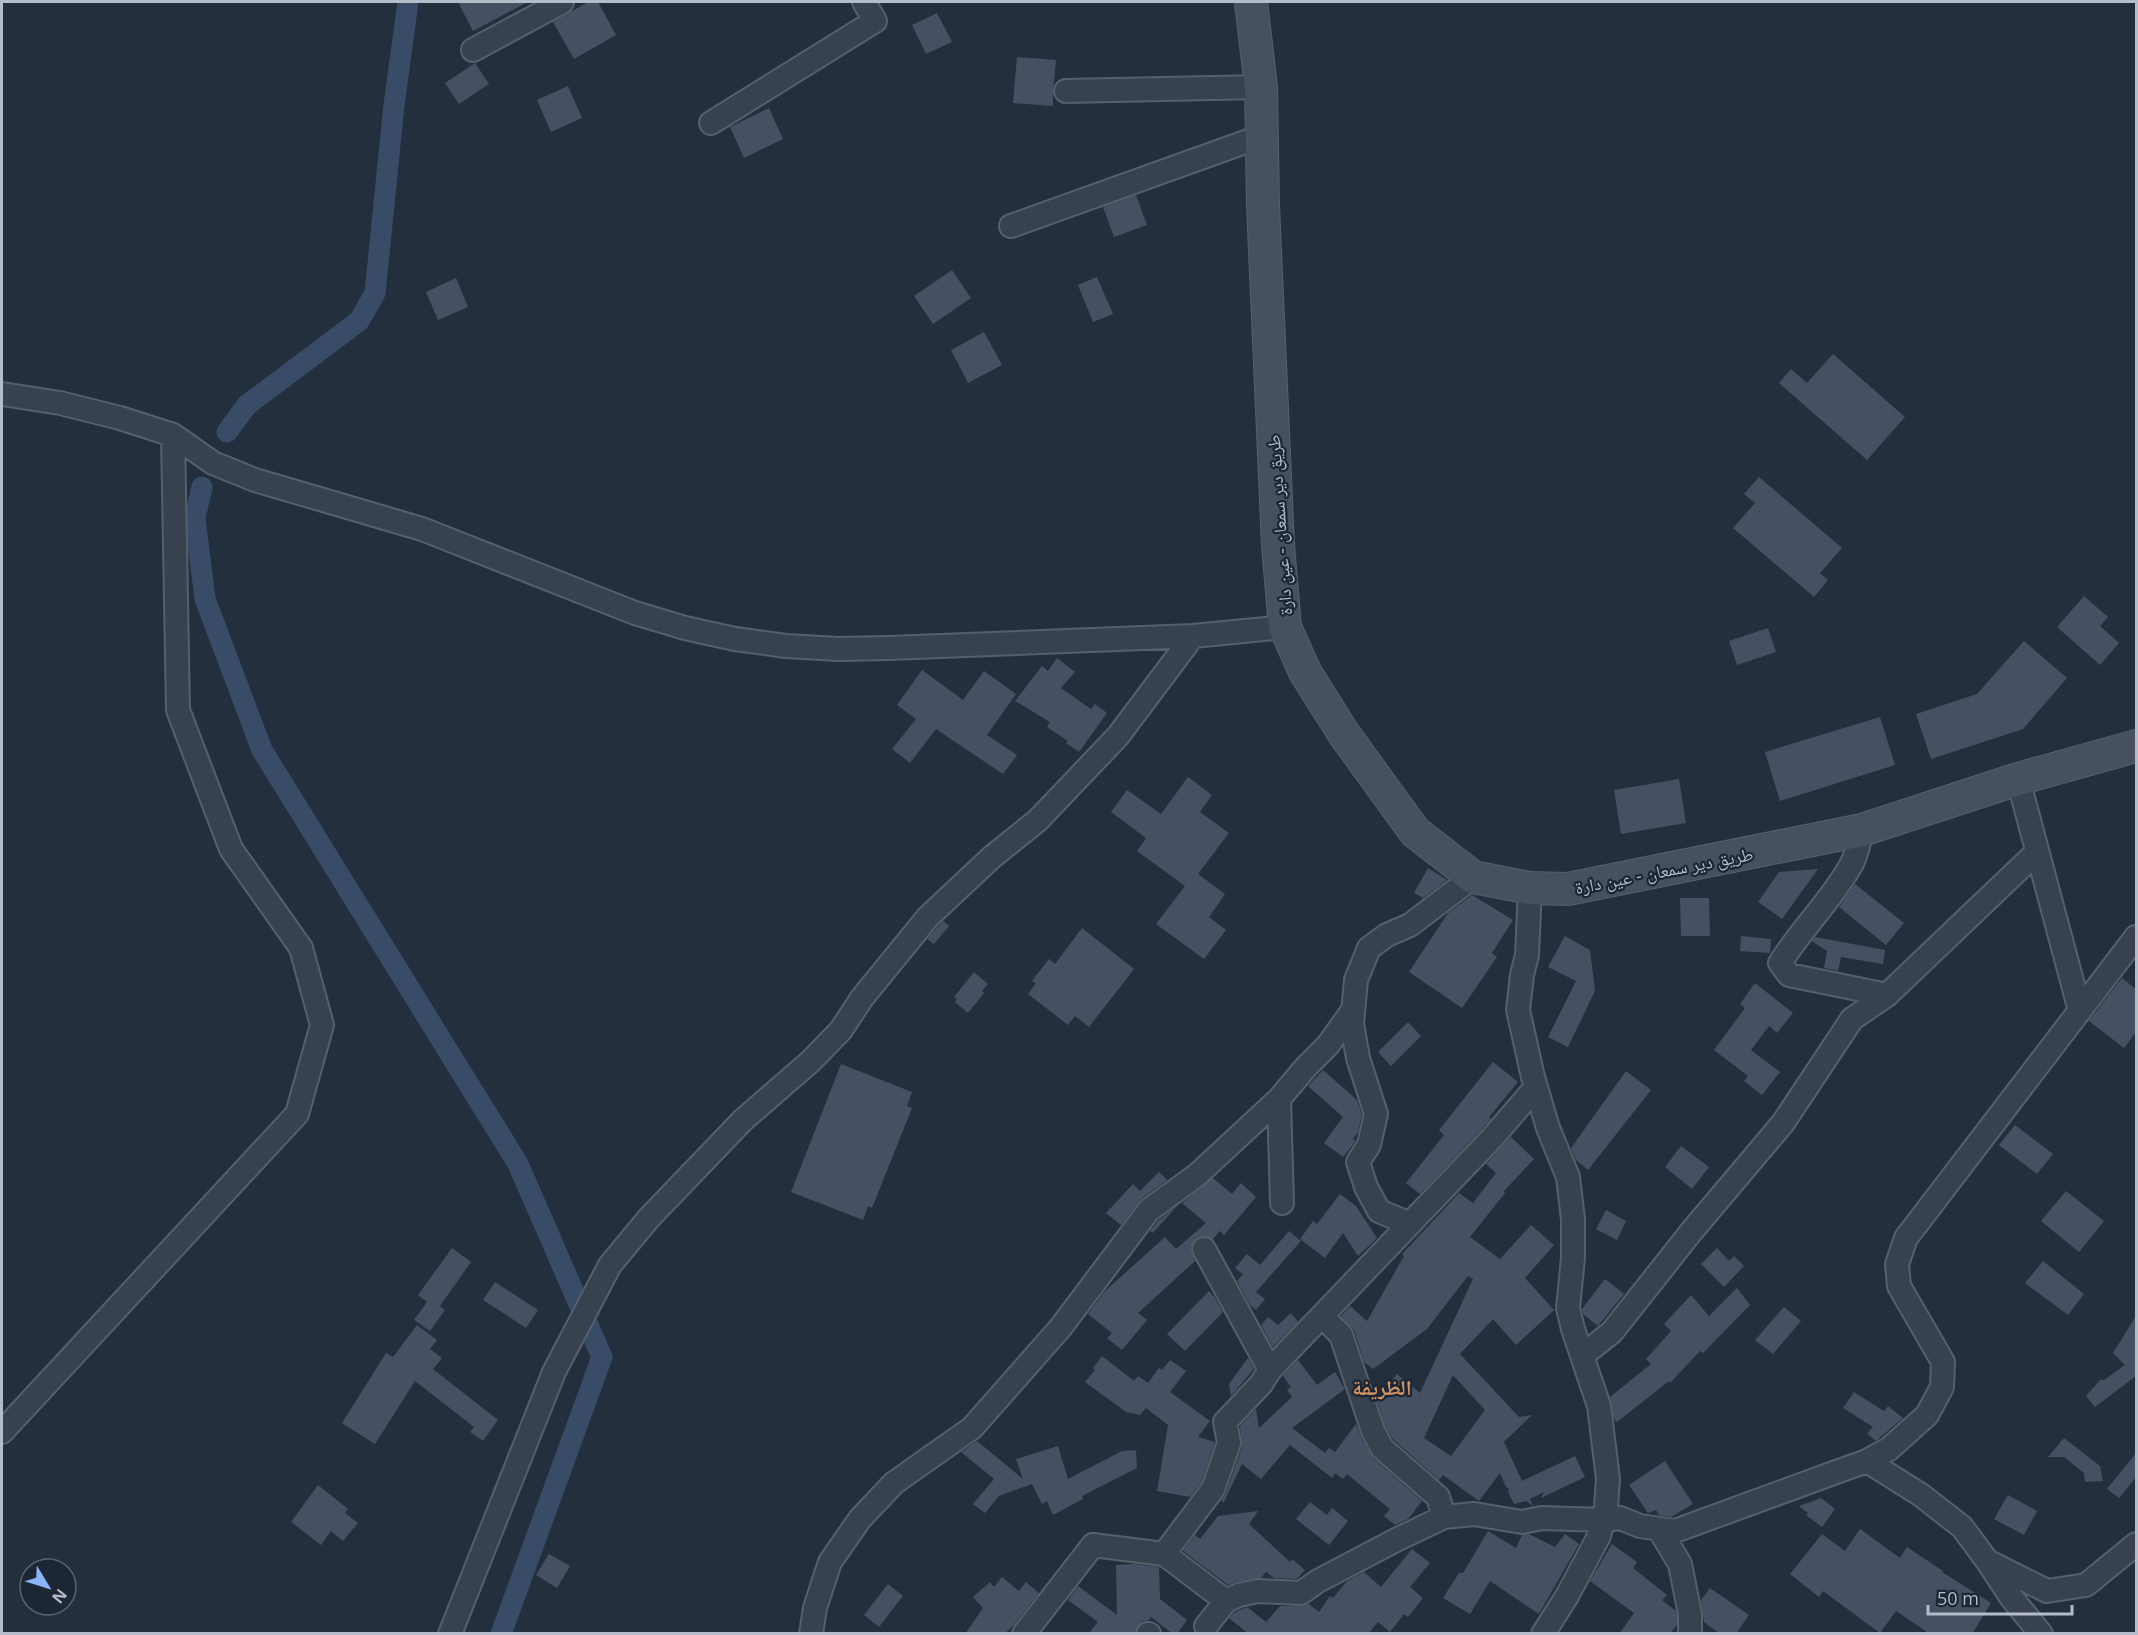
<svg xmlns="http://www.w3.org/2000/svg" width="2138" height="1635" font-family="'Open Sans','Noto Naskh Arabic',sans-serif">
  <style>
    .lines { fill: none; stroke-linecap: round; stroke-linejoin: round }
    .canal { stroke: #394c67; stroke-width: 21 }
    .building { fill: #455162; fill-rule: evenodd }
    .street-casing { stroke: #565f6c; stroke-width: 26 }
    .secondary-casing { stroke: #565f6c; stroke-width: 34 }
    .street { stroke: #38414e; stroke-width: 22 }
    .secondary { stroke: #465061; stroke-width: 32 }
    .labels { text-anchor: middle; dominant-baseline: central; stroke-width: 4.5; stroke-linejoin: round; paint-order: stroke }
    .street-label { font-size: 18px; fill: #b4bcc9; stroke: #1d2633 }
    .quarter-label { font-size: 21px; font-weight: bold; fill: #d59563; stroke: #1d2633 }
  </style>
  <rect width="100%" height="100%" fill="#242f3e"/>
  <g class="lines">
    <path class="canal" d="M227 432 247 405 359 321 375 293 394 105 408 2
      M202 487 195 518 205 599 262 750 518 1164 602 1357 501 1634"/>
  </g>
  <path class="building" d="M458 2H528L473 31Z
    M588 2H598L616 35 574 59 553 22Z
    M937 13 952 42 926 54 912 25Z
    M1017 57 1056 60 1053 91V106L1013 103Z
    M475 63 489 84 459 104 445 83Z
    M568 86 582 118 551 132 537 100Z
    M769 108 783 139 744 158 730 127Z
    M1136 195 1147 225 1114 237 1103 207Z
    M952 270 971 298 933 324 914 296Z
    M1097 277 1113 314 1093 322 1078 285Z
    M456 278 468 307 438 320 426 292Z
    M984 332 1002 365 968 383 951 350Z
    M1833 354 1905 417 1867 460 1779 383 1791 369 1807 383Z
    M1759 477 1842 548 1820 573 1828 580 1814 597 1733 528 1755 503 1744 494Z
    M2084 596 2108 617 2100 626 2119 643 2100 665 2057 627Z
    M1768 628 1776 652 1737 665 1729 641Z
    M2024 641 2067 678 2023 729 1931 759 1916 714 1977 694Z
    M1057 658 1075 672 1061 688 1091 709 1095 704 1107 713 1079 752 1066 743 1068 741 1047 727 1050 722 1015 701 1042 666 1048 671Z
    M922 670 963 700 984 671 1016 694 987 735 1017 755 1003 774 936 729 910 763 892 749 916 719 897 705Z
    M1880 717 1895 765 1780 801 1765 752Z
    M1188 777 1212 795 1200 812 1229 833 1198 874 1225 894 1209 917 1226 930 1204 959 1156 924 1185 886 1137 851 1146 838 1111 812 1127 790 1161 814Z
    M1679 779 1686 823 1621 834 1614 790Z
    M1428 868 1447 880 1423 898 1414 893Z
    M1818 869 1782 919 1758 902 1779 872Z
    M1855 884 1904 923 1886 945 1839 907Z
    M1472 895 1513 920 1492 953 1497 957 1462 1008 1409 972 1448 913Z
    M1680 898H1709L1710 936H1681Z
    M943 921 949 926 934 944 927 939Z
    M1082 928 1134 969 1089 1027 1075 1016 1068 1025 1028 994 1036 983 1032 981 1049 959 1055 964Z
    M1565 936 1590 950 1595 991 1568 1047 1548 1037 1576 981 1548 967Z
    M1741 936 1771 939 1770 953 1740 951Z
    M1815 937 1885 950 1883 964 1841 957 1838 971 1824 968 1827 951 1812 941Z
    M974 972 988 984 982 991 984 993 968 1013 955 1002 957 999 954 997Z
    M2122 978 2136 989V1032L2124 1048 2089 1021Z
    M1755 983 1793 1013 1777 1033 1769 1026 1751 1050 1780 1072 1762 1095 1744 1081 1748 1076 1714 1050 1745 1008 1740 1004Z
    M1408 1022 1421 1036 1391 1066 1378 1052Z
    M1493 1062 1518 1082 1489 1117 1491 1119 1483 1128 1420 1194 1406 1183 1444 1135 1439 1130Z
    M841 1064 912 1092 907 1106 912 1108 872 1208 868 1206 863 1220 791 1192Z
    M1323 1070 1357 1100 1362 1115 1358 1132 1353 1139 1356 1141 1343 1157 1324 1143 1343 1117 1308 1086Z
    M1626 1071 1651 1090 1588 1170 1576 1160 1571 1148Z
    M2015 1125 2053 1154 2037 1174 1999 1145Z
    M1511 1137 1534 1159 1504 1191 1505 1193 1470 1237 1500 1259 1531 1225 1554 1245 1525 1278 1554 1310 1516 1345 1493 1319 1460 1354 1519 1417 1532 1415 1504 1442 1522 1481 1575 1456 1585 1477 1541 1498 1544 1492 1530 1499 1533 1506 1526 1501 1514 1504 1508 1492 1509 1489 1506 1487 1500 1473 1479 1501 1443 1475 1439 1480 1393 1439 1385 1426 1377 1400 1397 1374 1420 1393 1473 1279 1468 1276 1427 1329 1373 1369 1364 1362 1354 1330 1341 1316 1350 1306 1367 1321 1404 1256 1402 1254 1459 1193 1473 1203 1496 1173 1486 1164ZM1453 1375 1485 1410 1451 1456 1424 1438Z
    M1681 1146 1709 1167 1692 1189 1665 1167Z
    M1159 1172 1167 1180 1141 1199 1121 1225 1106 1213 1133 1184 1140 1191Z
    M1213 1178 1232 1194 1241 1183 1256 1197 1224 1235 1220 1231 1213 1239 1204 1236 1198 1237 1193 1242 1191 1249 1195 1261 1138 1313 1147 1320 1122 1350 1107 1338 1112 1333 1088 1314 1105 1291 1165 1237 1176 1249 1206 1223 1182 1203Z
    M2066 1191 2104 1221 2079 1252 2041 1221Z
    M1340 1194 1356 1206 1377 1238 1358 1256 1343 1233 1325 1258 1300 1239 1313 1221 1317 1224Z
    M1178 1205 1153 1233 1150 1231 1159 1220Z
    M1606 1210 1626 1221 1617 1240 1596 1229Z
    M1289 1231 1301 1241 1256 1292 1265 1299 1256 1310 1250 1305 1237 1281 1243 1274 1235 1268 1247 1254 1260 1265Z
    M452 1248 471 1262 440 1306 445 1310 430 1331 414 1320 427 1302 418 1295Z
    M1717 1248 1729 1261 1734 1256 1744 1266 1724 1287 1701 1264Z
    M2043 1261 2084 1294 2068 1315 2025 1283Z
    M1605 1279 1624 1294 1598 1326 1583 1314 1582 1309Z
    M495 1282 538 1310 526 1328 483 1300Z
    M1737 1288 1750 1305 1703 1353 1700 1351 1670 1383 1669 1381 1617 1422 1614 1420 1610 1397 1651 1364 1646 1359 1671 1331 1664 1324 1691 1295 1709 1316Z
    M1209 1291 1215 1298 1223 1312 1185 1351 1167 1334Z
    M1784 1307 1801 1321 1773 1354 1755 1340Z
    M1291 1313 1298 1322 1273 1347 1261 1325 1268 1317 1278 1325Z
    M2136 1316V1376L2095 1407 2086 1396 2100 1380H2104L2125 1365 2113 1353Z
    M417 1325 437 1340 430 1349 442 1358 433 1369 498 1420 483 1441 470 1432 474 1427 415 1381 375 1444 342 1423 386 1353 393 1357Z
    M1102 1356 1134 1381 1138 1376 1148 1383 1159 1368 1162 1370 1170 1360 1186 1371 1170 1392 1210 1421 1198 1437 1215 1442 1201 1483 1190 1497 1157 1491 1168 1425 1146 1408 1140 1415 1126 1412 1085 1382 1095 1370 1093 1368Z
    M1248 1358 1254 1369 1231 1396 1229 1384Z
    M1298 1360 1317 1385 1335 1372 1345 1389 1292 1428 1325 1453 1329 1448 1335 1452 1356 1424 1361 1437 1373 1458 1422 1501 1408 1519 1395 1525 1384 1516 1390 1509 1347 1474 1343 1479 1335 1473 1332 1478 1290 1445 1261 1479 1242 1464 1224 1502 1221 1501 1226 1493 1242 1447 1240 1426 1256 1409 1259 1428 1292 1397 1287 1390 1291 1387 1283 1376Z
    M1854 1392 1884 1411 1888 1406 1903 1418 1876 1441 1867 1434 1873 1427 1843 1408Z
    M2064 1438 2100 1466 2103 1481 2085 1482 2084 1473 2064 1457H2048Z
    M977 1441 1023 1479 1016 1459 1058 1446 1068 1479 1122 1451 1136 1450 1137 1468 1082 1496 1083 1499 1053 1515 1047 1501 1042 1504 1032 1484 999 1496 985 1513 973 1504 994 1479 961 1452Z
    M2136 1453V1477L2119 1498 2107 1489Z
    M1665 1461 1693 1504 1671 1517 1659 1515 1656 1510 1648 1513 1629 1485Z
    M318 1485 348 1509 345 1513 358 1523 343 1541 331 1531 321 1545 291 1522Z
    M2008 1495 2037 1511 2024 1535 1994 1519Z
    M1821 1498 1835 1509 1822 1527 1806 1515 1808 1513 1799 1506Z
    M1310 1502 1327 1515 1332 1508 1348 1521 1329 1545 1296 1519Z
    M1258 1511 1249 1524 1290 1562 1292 1559 1305 1570 1297 1579 1274 1578 1266 1572 1261 1578 1236 1582 1228 1585 1183 1551 1195 1535 1200 1539 1218 1516Z
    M1860 1529 1900 1558 1907 1547 1943 1571 1942 1572 1991 1603 1972 1634H1930L1896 1611 1880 1633 1823 1591 1819 1597 1790 1574 1822 1534 1845 1551Z
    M1488 1531 1516 1548 1522 1535 1529 1534 1555 1547 1565 1534 1579 1544 1539 1614 1490 1581 1470 1614 1443 1598 1459 1573H1463Z
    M1612 1544 1637 1562 1633 1568 1667 1595 1662 1600 1676 1611 1677 1615V1625L1670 1634H1619L1634 1613 1590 1581Z
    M1412 1549 1430 1563 1410 1587 1423 1598 1408 1617 1404 1614 1390 1632 1378 1622 1368 1634H1249L1229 1618 1235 1612 1247 1607 1266 1622 1280 1606H1300L1309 1604 1319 1612 1330 1596 1333 1598 1347 1581 1364 1572 1381 1587Z
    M549 1554 570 1566 557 1588 536 1575Z
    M1134 1564 1159 1567 1160 1599 1187 1620 1177 1634H1173L1151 1617 1149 1620 1142 1622 1137 1627 1135 1634H1088L1098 1622 1068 1600 1078 1586 1117 1615 1116 1565Z
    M1002 1577 1019 1591 1026 1582 1039 1593 1013 1626 1004 1634H965L983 1608 973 1597 990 1582 994 1587Z
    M888 1584 903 1596 879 1627 864 1615Z
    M1710 1588 1749 1615 1736 1634H1720L1704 1622 1701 1600Z"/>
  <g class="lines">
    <defs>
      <path id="street" d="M473 50 562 2
        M1066 91 1261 87
        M711 123 875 21 864 2
        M1011 226 1262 136
        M2 394 60 403 120 418 173 435 213 463 255 480 422 529 635 613 685 628 735 639 786 646 838 649 889 648 1193 636 1285 627
        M2018 779 2080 1011
        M1862 830C1859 841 1857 855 1851 865 1831 901 1801 929 1780 963L1789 975 1887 995
        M1530 888 1527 955 1522 975 1518 1010 1533 1077 1548 1128 1568 1177 1573 1219V1258L1568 1308 1573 1329 1599 1406 1608 1479 1606 1507 1599 1536 1567 1596 1543 1634
        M1279 1099 1282 1203
        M1410 1224 1379 1211 1366 1187 1358 1162 1369 1145 1376 1114 1358 1058 1352 1024 1356 980 1369 948 1387 935 1410 925 1473 877
        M1204 1249 1270 1370
        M1323 1317 1341 1335 1373 1431 1382 1448 1438 1497 1444 1517
        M1583 1355 1612 1332 1691 1232 1783 1123 1852 1019 1887 995 2036 853
        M2 1432 297 1114 322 1025 301 948 231 849 178 710 173 435
        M1867 1461 1921 1495 1962 1527 1988 1562 2011 1597 2041 1634
        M1659 1529 1680 1564 1690 1614V1634
        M1164 1554 1213 1489 1229 1443 1225 1422 1261 1384 1270 1370 1493 1137 1536 1087
        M1989 1562 2047 1591 2086 1585 2136 1544
        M1206 1626 1226 1601 1239 1595 1258 1591 1301 1593 1318 1581 1396 1540 1444 1517 1474 1514 1522 1522 1542 1518 1603 1520 1620 1518 1640 1526 1675 1531 1839 1471 1867 1461 1889 1449 1927 1415 1942 1387 1943 1362 1899 1286 1897 1264 1906 1238 2136 937
        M450 1634 554 1372 610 1265 649 1218 743 1120 811 1061 841 1030 862 998 928 917 992 857 1038 820 1118 736 1193 636
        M811 1634 815 1608 830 1562 860 1519 894 1483 972 1428 1061 1327 1149 1210 1197 1175 1279 1099 1306 1067 1328 1045 1353 1010
        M1024 1634 1093 1545 1164 1554 1226 1601
        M1148 1634H1149"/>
      <path id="secondary" d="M1251 2 1261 87 1263 205 1278 545 1285 627 1305 672 1344 734 1415 832 1473 877 1530 888 1568 889 1862 830 2018 779 2136 746"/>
    </defs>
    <use href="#street" class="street-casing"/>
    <use href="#secondary" class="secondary-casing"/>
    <use href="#street" class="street"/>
    <use href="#secondary" class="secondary"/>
  </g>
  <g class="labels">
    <g class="street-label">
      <text transform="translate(1279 525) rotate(-94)">طريق دير سمعان - عين دارة</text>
      <text transform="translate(1664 870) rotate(-11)">طريق دير سمعان - عين دارة</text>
    </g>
    <g class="quarter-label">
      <text x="1382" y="1387">الظريفة</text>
    </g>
  </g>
  <rect width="2138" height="1635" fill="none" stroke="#b4bcc9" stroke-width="6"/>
  <g transform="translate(48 1587) rotate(128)"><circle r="28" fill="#1d2633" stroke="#59626f" stroke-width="1.5"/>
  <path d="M0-4.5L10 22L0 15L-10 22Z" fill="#8ab4f8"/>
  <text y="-9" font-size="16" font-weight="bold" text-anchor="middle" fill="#b4bcc9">N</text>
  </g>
  <path d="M1928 1605v9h144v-9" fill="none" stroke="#b4bcc9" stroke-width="3"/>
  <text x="1937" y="1605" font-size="18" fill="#b4bcc9" stroke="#1d2633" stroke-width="4.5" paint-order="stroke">50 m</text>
</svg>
